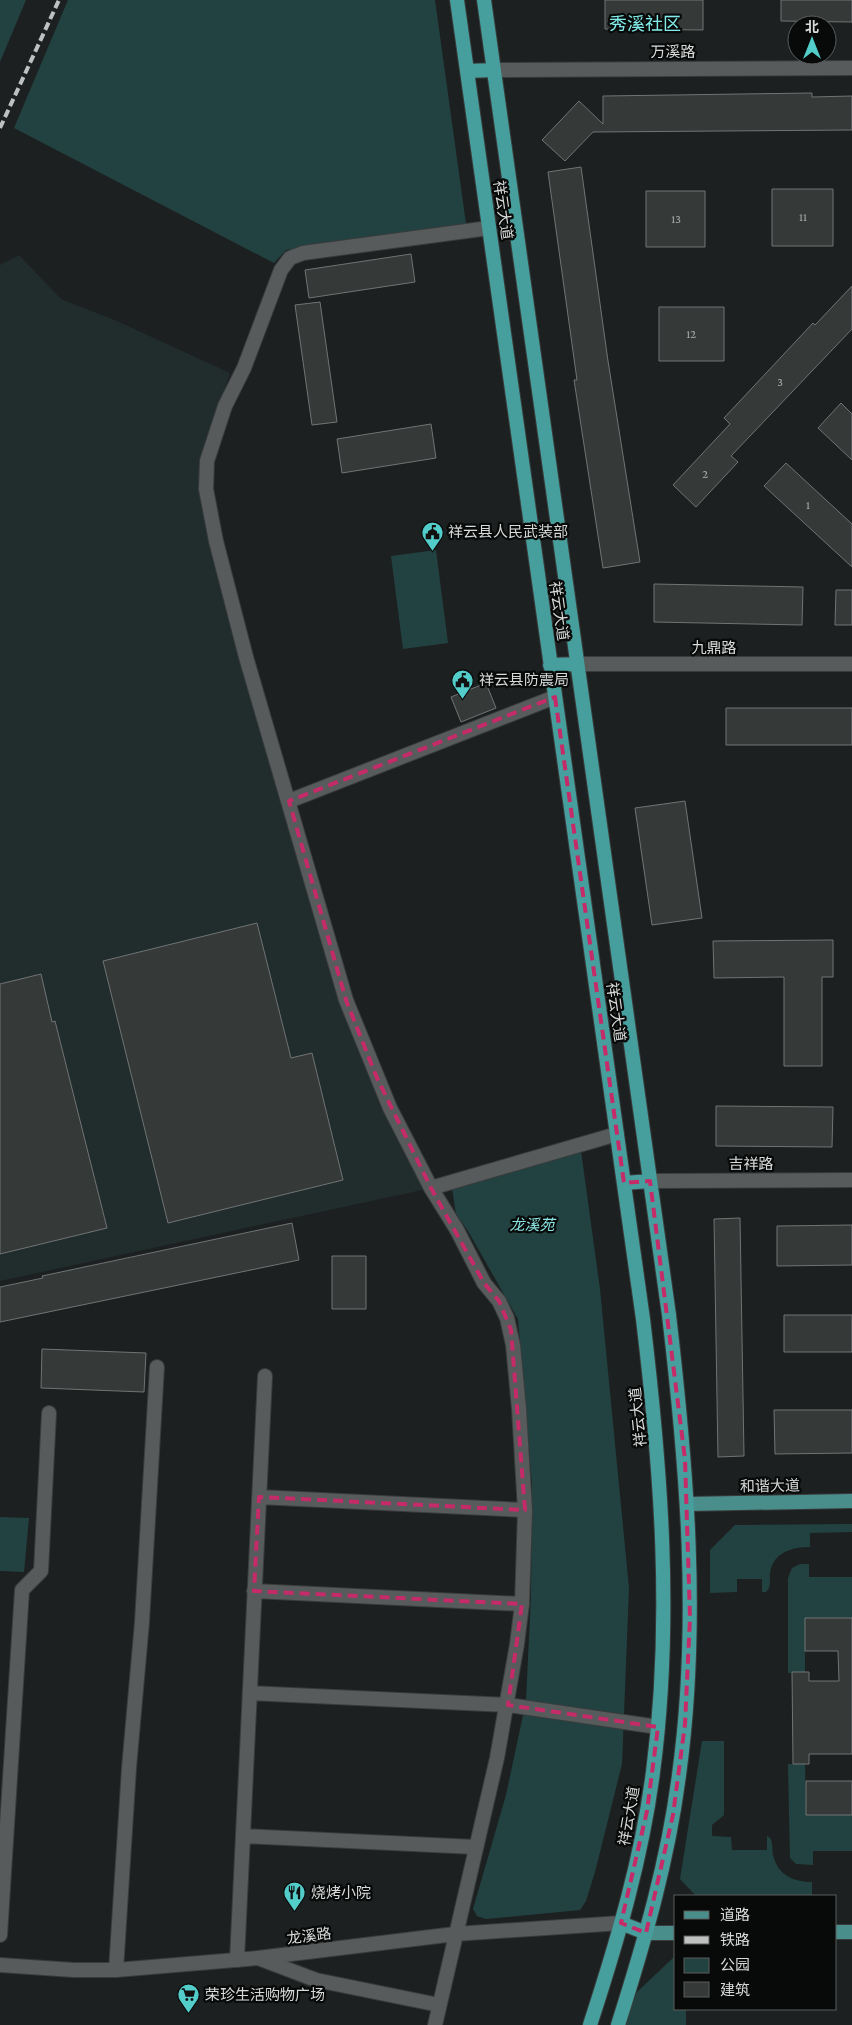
<svg xmlns="http://www.w3.org/2000/svg" width="852" height="2025" font-family="'Crimson Pro','Noto Sans SC',serif">
  <style>
    .built { fill: #212c2c }
    .green { fill: #224241 }
    .building { fill: #353938; stroke: #707474 }
    .lines { fill: none; stroke-linecap: round; stroke-linejoin: round }
    .minor-casing { stroke: #393c3c; stroke-width: 16 }
    .tertiary-casing { stroke: #393c3c; stroke-width: 16 }
    .primary-casing { stroke: #393c3c; stroke-width: 16 }
    .trunk-casing { stroke: #393c3c; stroke-width: 16 }
    .minor { stroke: #575b5b; stroke-width: 14 }
    .tertiary { stroke: #575b5b; stroke-width: 14 }
    .primary { stroke: #4a8e8c; stroke-width: 14 }
    .trunk { stroke: #469f9c; stroke-width: 14 }
    .rail { stroke: #bfc1c1; stroke-width: 4; stroke-dasharray: 8 4; stroke-linecap: butt }
    .marked { fill: none; stroke: #c42b68; stroke-width: 4; stroke-dasharray: 10 6; stroke-linejoin: round }
    .labels { text-anchor: middle; dominant-baseline: central; stroke-width: 4.5; stroke-linejoin: round; paint-order: stroke }
    .number-label { font-size: 12px; fill: #afb2b2 }
    .street-label { font-size: 15px; fill: #d8dada; stroke: #080909 }
    .poi-label { font-size: 15px; fill: #d8dada; stroke: #080909; text-anchor: start }
    .park-label { font-size: 15px; font-style: italic; fill: #8ae4e2; stroke: #080909 }
    .quarter-label { font-size: 18px; fill: #81ece9; stroke: #080909 }
  </style>
  <rect width="100%" height="100%" fill="#1d2020"/>
  <path class="built" d="M19 255 61 299 117 321 230 373 201 462 226 598 361 1053 427 1189 0 1281V265Z"/>
  <path class="green" d="M0 0H26L0 62Z
    M68 0H435L466 224 286 250 274 263 14 128Z
    M436 550 448 643 403 649 391 556Z
    M581 1151 600 1289 629 1588 622 1764 595 1872 586 1901 580 1910 486 1919 477 1916 473 1909 506 1795 526 1701 531 1595 532 1485 518 1319 468 1231 456 1214 452 1188Z
    M0 1517 29 1518 24 1572 0 1571Z
    M852 1524V1532L810 1533V1547C793 1547 773 1552 770 1573 769 1580 772 1587 766 1592H762V1579H737V1592L710 1593V1550L735 1525Z
    M800 1564H809V1577H852V1618L805 1619V1672L788 1673V1578L792 1568Z
    M702 1741H724V1815L712 1825V1836L731 1837 732 1850H767V1836L770 1838C774 1844 771 1851 774 1858 779 1876 795 1882 812 1882V1896H696L680 1879Z
    M788 1764H805L806 1815H852V1851H813V1865L796 1864 790 1858Z
    M674 1957H676V2009H686V2025H624L637 1992Z"/>
  <path class="building" d="M605 0H703V30L605 29Z
    M781 0H852V22L781 21Z
    M812 93V97L852 96V130L593 132 565 161 542 140 579 101 603 124V96Z
    M581 167 608 361 640 562 603 568 574 380H577L548 172Z
    M772 189H833V246H772Z
    M646 191H705V247H646Z
    M411 254 415 282 309 298 305 270Z
    M852 286V329L731 456 738 462 696 507 673 485 730 424 724 418 813 323 815 325Z
    M320 302 337 422 312 425 295 305Z
    M659 307H724V361H659Z
    M841 403 852 414V460L818 428Z
    M431 424 436 458 342 473 337 439Z
    M786 463 852 524V567L764 486Z
    M654 584 803 587 802 625 654 622Z
    M836 590H852V625H835Z
    M486 683 496 708 461 722 451 697Z
    M726 708H852V745H726Z
    M685 801 702 918 652 925 635 808Z
    M257 923 291 1058 312 1053 343 1180 168 1223 103 961Z
    M833 940V977H822V1066H784V977L714 978 713 941Z
    M41 974 52 1022 55 1021 107 1228 0 1254V984Z
    M716 1106 833 1107 832 1147 716 1146Z
    M740 1218 744 1456 718 1457 714 1219Z
    M292 1223 299 1260 0 1322V1287L43 1278 42 1276Z
    M852 1225V1265L777 1266V1226Z
    M332 1256H366V1309H332Z
    M784 1315H852V1352H784Z
    M42 1349 146 1353 144 1392 41 1388Z
    M774 1410H852V1453L775 1454Z
    M805 1618H852V1754H809V1764H793L792 1672H809V1681H839L838 1651H805Z
    M806 1781H852V1815H806Z"/>
  <g class="lines">
    <defs>
      <path id="minor" d="M494 70 852 68
        M289 801 555 697
        M650 1181 852 1180
        M431 1188 617 1134
        M259 1497 525 1510
        M254 1591 522 1604
        M250 1693 508 1705
        M243 1836 475 1847
        M0 1935 22 1590 41 1571 49 1413
        M258 1958 316 1980 439 2005
        M237 1960 265 1376
        M116 1970 129 1768 142 1622 157 1367"/>
      <path id="tertiary" d="M577 664H852
        M508 1705 658 1727
        M0 1965 74 1970H116L258 1958 455 1934 621 1923
        M435 2025 497 1758 517 1644 522 1604 525 1510 519 1409 513 1345 507 1318 499 1301 484 1283 457 1230 431 1188 390 1108 346 1000 246 657 216 541 206 489 207 461 225 406 244 368 281 270 290 258 303 253 489 228"/>
      <path id="primary" d="M688 1504 852 1501
        M836 1932H852
        M646 1933H676"/>
      <path id="trunk" d="M457 0 643 1319C661 1469 673 1620 653 1772 642 1858 617 1942 590 2025
        M484 0 669 1315C687 1468 700 1622 679 1775 668 1861 644 1943 618 2025
        M467 71 494 70
        M550 665 577 664
        M624 1183 650 1181
        M621 1923 646 1933"/>
    </defs>
    <use href="#minor" class="minor-casing"/>
    <use href="#tertiary" class="tertiary-casing"/>
    <use href="#primary" class="primary-casing"/>
    <use href="#trunk" class="trunk-casing"/>
    <use href="#minor" class="minor"/>
    <use href="#tertiary" class="tertiary"/>
    <use href="#primary" class="primary"/>
    <use href="#trunk" class="trunk"/>
    <path class="rail" d="M0 128 59 0"/>
  </g>
  <path class="marked" d="M555 697 624 1183 650 1181 685 1459 690 1618 685 1724 673 1815 646 1933 621 1923 647 1811 658 1727 508 1705 522 1604 254 1591 259 1497 525 1510 511 1330 499 1301 484 1283 431 1188 377 1078 346 1000 289 801Z"/>
  <defs>
    <symbol id="civic-pin" viewBox="-11 -11 22 30"><path d="M0 17L-7.5 6A9.5 9.5 0 1 1 7.5 6Z" fill="#53cdca" stroke="#080909"/><path d="M-.6-6.5H3V-4.5H.6V-3L4-1V1h2V6H-6V1h2V-1L-.6-3ZM-1.2 2.5V6h2.4V2.5Z" fill="#111"/></symbol>
    <symbol id="restaurant-pin" viewBox="-11 -11 22 30"><path d="M0 17L-7.5 6A9.5 9.5 0 1 1 7.5 6Z" fill="#53cdca" stroke="#080909"/><path d="M-5-6h1v4h1v-4h1v4h1v-4h1v5L-1.5 .5V6h-2V.5L-5-1ZM5-6V6H3V1.5H1.5Q1.5-4 5-6Z" fill="#111"/></symbol>
    <symbol id="supermarket-pin" viewBox="-11 -11 22 30"><path d="M0 17L-7.5 6A9.5 9.5 0 1 1 7.5 6Z" fill="#53cdca" stroke="#080909"/><path d="M-6-5.5h2.5l.6 2H6L4.5 2H-2.5L-4.4-4H-6ZM-1.5 3.2a1.3 1.3 0 1 0 .1 0ZM3 3.2a1.3 1.3 0 1 0 .1 0Z" fill="#111"/></symbol>
  </defs>
  <g fill-rule="evenodd">
    <use href="#civic-pin" x="420" y="520" width="25" height="34"/>
    <use href="#civic-pin" x="450" y="668" width="25" height="34"/>
    <use href="#restaurant-pin" x="282" y="1880" width="25" height="34"/>
    <use href="#supermarket-pin" x="176" y="1982" width="25" height="34"/>
  </g>
  <g class="labels">
    <g class="number-label">
      <text x="803" y="217">11</text>
      <text x="676" y="219">13</text>
      <text x="691" y="334">12</text>
      <text x="780" y="382">3</text>
      <text x="705" y="474">2</text>
      <text x="808" y="505">1</text>
    </g>
    <g class="street-label">
      <text x="673" y="52">万溪路</text>
      <text transform="translate(503 210) rotate(82)">祥云大道</text>
      <text transform="translate(559 611) rotate(82)">祥云大道</text>
      <text x="714" y="648">九鼎路</text>
      <text transform="translate(616 1012) rotate(82)">祥云大道</text>
      <text x="751" y="1164">吉祥路</text>
      <text transform="translate(638 1417) rotate(-96)">祥云大道</text>
      <text transform="translate(770 1486) rotate(-1)">和谐大道</text>
      <text transform="translate(629 1816) rotate(-80)">祥云大道</text>
      <text transform="translate(309 1936) rotate(-7)">龙溪路</text>
    </g>
    <g class="poi-label">
      <text x="448" y="532">祥云县人民武装部</text>
      <text x="479" y="680">祥云县防震局</text>
      <text x="311" y="1893">烧烤小院</text>
      <text x="205" y="1995">荣珍生活购物广场</text>
    </g>
    <g class="park-label">
      <text x="532" y="1225">龙溪苑</text>
    </g>
    <g class="quarter-label">
      <text x="645" y="24">秀溪社区</text>
    </g>
  </g>
  <rect x="674" y="1895" width="162" height="115" fill="#080909" stroke="#5b5d5d"/>
  <rect x="684" y="1911" width="25" height="8" fill="#4a8e8c" stroke="#5b5d5d"/>
  <text x="720" y="1920" font-size="15" fill="#d8dada">道路</text>
  <rect x="684" y="1936" width="25" height="8" fill="#bfc1c1" stroke="#5b5d5d"/>
  <text x="720" y="1945" font-size="15" fill="#d8dada">铁路</text>
  <rect x="684" y="1958" width="25" height="15" fill="#224241" stroke="#5b5d5d"/>
  <text x="720" y="1970" font-size="15" fill="#d8dada">公园</text>
  <rect x="684" y="1982" width="25" height="15" fill="#353938" stroke="#5b5d5d"/>
  <text x="720" y="1995" font-size="15" fill="#d8dada">建筑</text>
  <g transform="translate(812 40)"><circle r="24" fill="#080909" stroke="#5b5d5d"/>
  <path d="M0-4L9 19L0 12L-9 19Z" fill="#53cdca"/>
  <text y="-8" font-size="14" font-weight="bold" text-anchor="middle" fill="#d8dada">北</text>
  </g>
</svg>
